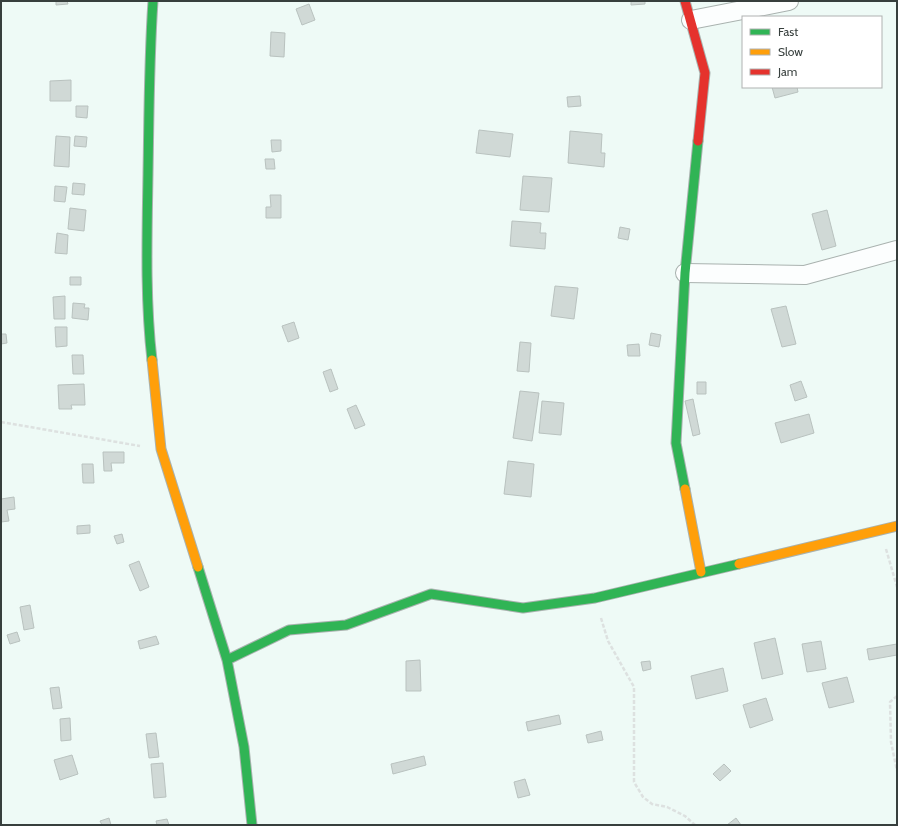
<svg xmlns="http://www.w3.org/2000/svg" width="898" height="826" font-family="Cabin,sans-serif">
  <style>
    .building { fill: #d0d9d6; stroke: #b9c2bf }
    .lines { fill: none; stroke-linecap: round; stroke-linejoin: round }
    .street-casing { stroke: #a9b2af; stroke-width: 20 }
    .fast-casing { stroke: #a9b2af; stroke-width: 11 }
    .slow-casing { stroke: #a9b2af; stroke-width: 11 }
    .jam-casing { stroke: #a9b2af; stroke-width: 11 }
    .path { stroke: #dde1e0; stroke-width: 2.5; stroke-dasharray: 4 2; stroke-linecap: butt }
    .street { stroke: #fcfefe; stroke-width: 18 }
    .fast { stroke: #30b455; stroke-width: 9 }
    .slow { stroke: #ff9f0a; stroke-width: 9 }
    .jam { stroke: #e5322d; stroke-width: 9 }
  </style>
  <rect width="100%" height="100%" fill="#eefaf6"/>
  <path class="building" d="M56 1H67L68 4 56 5Z
    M631 1H645V4L631 5Z
    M309 4 315 20 302 25 296 9Z
    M271 32 285 33 284 57 270 56Z
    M71 80V101H50V81Z
    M772 87H797L798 92 775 98Z
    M580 96 581 106 568 107 567 97Z
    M76 106H88L87 118 76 117Z
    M479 130 513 134 510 157 476 153Z
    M570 131 602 134 601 153H605L604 167 568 163Z
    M56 136 70 137 69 167 54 166Z
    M75 136 87 137 86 147 74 146Z
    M271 140H281V151L272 152Z
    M265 159H274L275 169H266Z
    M523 176 552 178 549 212 520 210Z
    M73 183 85 184 84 195 72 194Z
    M55 186 67 187 65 202 54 201Z
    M270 195H281V218H266V207H271Z
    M70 208 86 210 84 231 68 229Z
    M827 210 836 246 822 250 812 214Z
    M512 221 541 223 540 233H546L545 249 510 246Z
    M620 227 630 229 628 240 618 238Z
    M57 233 68 235 67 254 55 253Z
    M70 277H81V285H70Z
    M555 286 578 288 574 319 551 316Z
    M65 296V319H54L53 297Z
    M73 303 85 304 84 308H89L88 320 72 318Z
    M786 306 796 344 782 347 771 309Z
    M294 322 299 338 288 342 282 326Z
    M55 327H67V346L56 347Z
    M651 333 661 335 659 347 649 345Z
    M1 334H6L7 343 1 344Z
    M520 342 531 343 529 372 517 371Z
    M639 344 640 356H628L627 345Z
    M72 355H83L84 374H73Z
    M331 369 338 389 330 392 323 372Z
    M801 381 807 397 795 401 790 385Z
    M697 382H706V394H697Z
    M84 384 85 405H71L72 409H59L58 385Z
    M520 391 539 393 532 441 513 438Z
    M693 399 700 434 693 436 685 401Z
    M542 401 564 403 561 435 539 433Z
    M356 405 365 425 355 429 347 409Z
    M809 414 814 433 781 443 775 423Z
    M103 452H124V463H111L112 471H104Z
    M508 461 534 464 531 497 504 494Z
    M82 464H93L94 483H83Z
    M14 497 15 509 7 510 9 521 1 522V499Z
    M90 525V533L77 534V526Z
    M122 534 124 542 117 544 114 536Z
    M139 561 149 587 140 591 129 565Z
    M30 605 34 628 24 630 20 607Z
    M17 632 20 641 10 644 7 635Z
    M156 636 159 644 140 649 138 641Z
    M775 638 783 674 762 679 754 643Z
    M821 641 826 669 807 672 802 644Z
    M897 644V655L869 660 867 649Z
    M420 660 421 691H406V661Z
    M650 661 651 669 643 671 641 662Z
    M723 668 728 691 696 699 691 676Z
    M847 677 854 702 829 708 822 683Z
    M59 687 62 708 53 709 50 688Z
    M766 698 773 720 750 728 743 705Z
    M559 715 561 724 528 731 526 722Z
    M70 718 71 740 61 741 60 719Z
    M601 731 603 740 588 743 586 735Z
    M156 733 159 757 149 758 146 734Z
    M72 755 78 774 60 780 54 760Z
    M424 756 426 765 393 774 391 764Z
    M163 763 166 797 154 798 151 764Z
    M724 764 731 771 720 781 713 774Z
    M525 779 530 795 518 798 514 782Z
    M109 818 111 825H102L100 821Z
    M736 818 741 825H727Z
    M167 819 169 825H157L156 821Z"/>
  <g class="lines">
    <defs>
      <path id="street" d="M691 20 789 1
        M685 273 805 275 897 250"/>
      <path id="fast" d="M152 360C145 299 147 236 148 174 149 117 149 59 153 1
        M685 489 676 443 685 273 698 141
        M198 567 227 660 244 747 252 825
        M227 660 289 630 346 625 431 594 523 608 595 598 739 564"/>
      <path id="slow" d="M152 360 161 449 198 567
        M685 489 701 572
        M739 564 897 526"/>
      <path id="jam" d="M685 1 705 73 698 141"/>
    </defs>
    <use href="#street" class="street-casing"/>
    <use href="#fast" class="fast-casing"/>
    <use href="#slow" class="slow-casing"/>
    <use href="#jam" class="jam-casing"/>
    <path class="path" d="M1 422 140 446
      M886 549 897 587
      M601 618 608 641 634 687V782L643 797 652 804 667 807 685 816 695 825
      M897 696 890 702 891 742 897 771"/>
    <use href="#street" class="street"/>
    <use href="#fast" class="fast"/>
    <use href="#slow" class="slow"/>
    <use href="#jam" class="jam"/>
  </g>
  <rect width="898" height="826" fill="none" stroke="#373f3d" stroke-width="4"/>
  <rect x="742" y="16" width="140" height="72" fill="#ffffff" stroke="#afb2b1"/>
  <rect x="750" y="29" width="20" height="6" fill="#30b455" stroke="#afb2b1"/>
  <text x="778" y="36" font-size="12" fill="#373f3d">Fast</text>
  <rect x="750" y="49" width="20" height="6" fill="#ff9f0a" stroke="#afb2b1"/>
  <text x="778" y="56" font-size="12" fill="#373f3d">Slow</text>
  <rect x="750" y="69" width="20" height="6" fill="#e5322d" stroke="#afb2b1"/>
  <text x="778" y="76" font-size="12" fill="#373f3d">Jam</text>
</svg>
